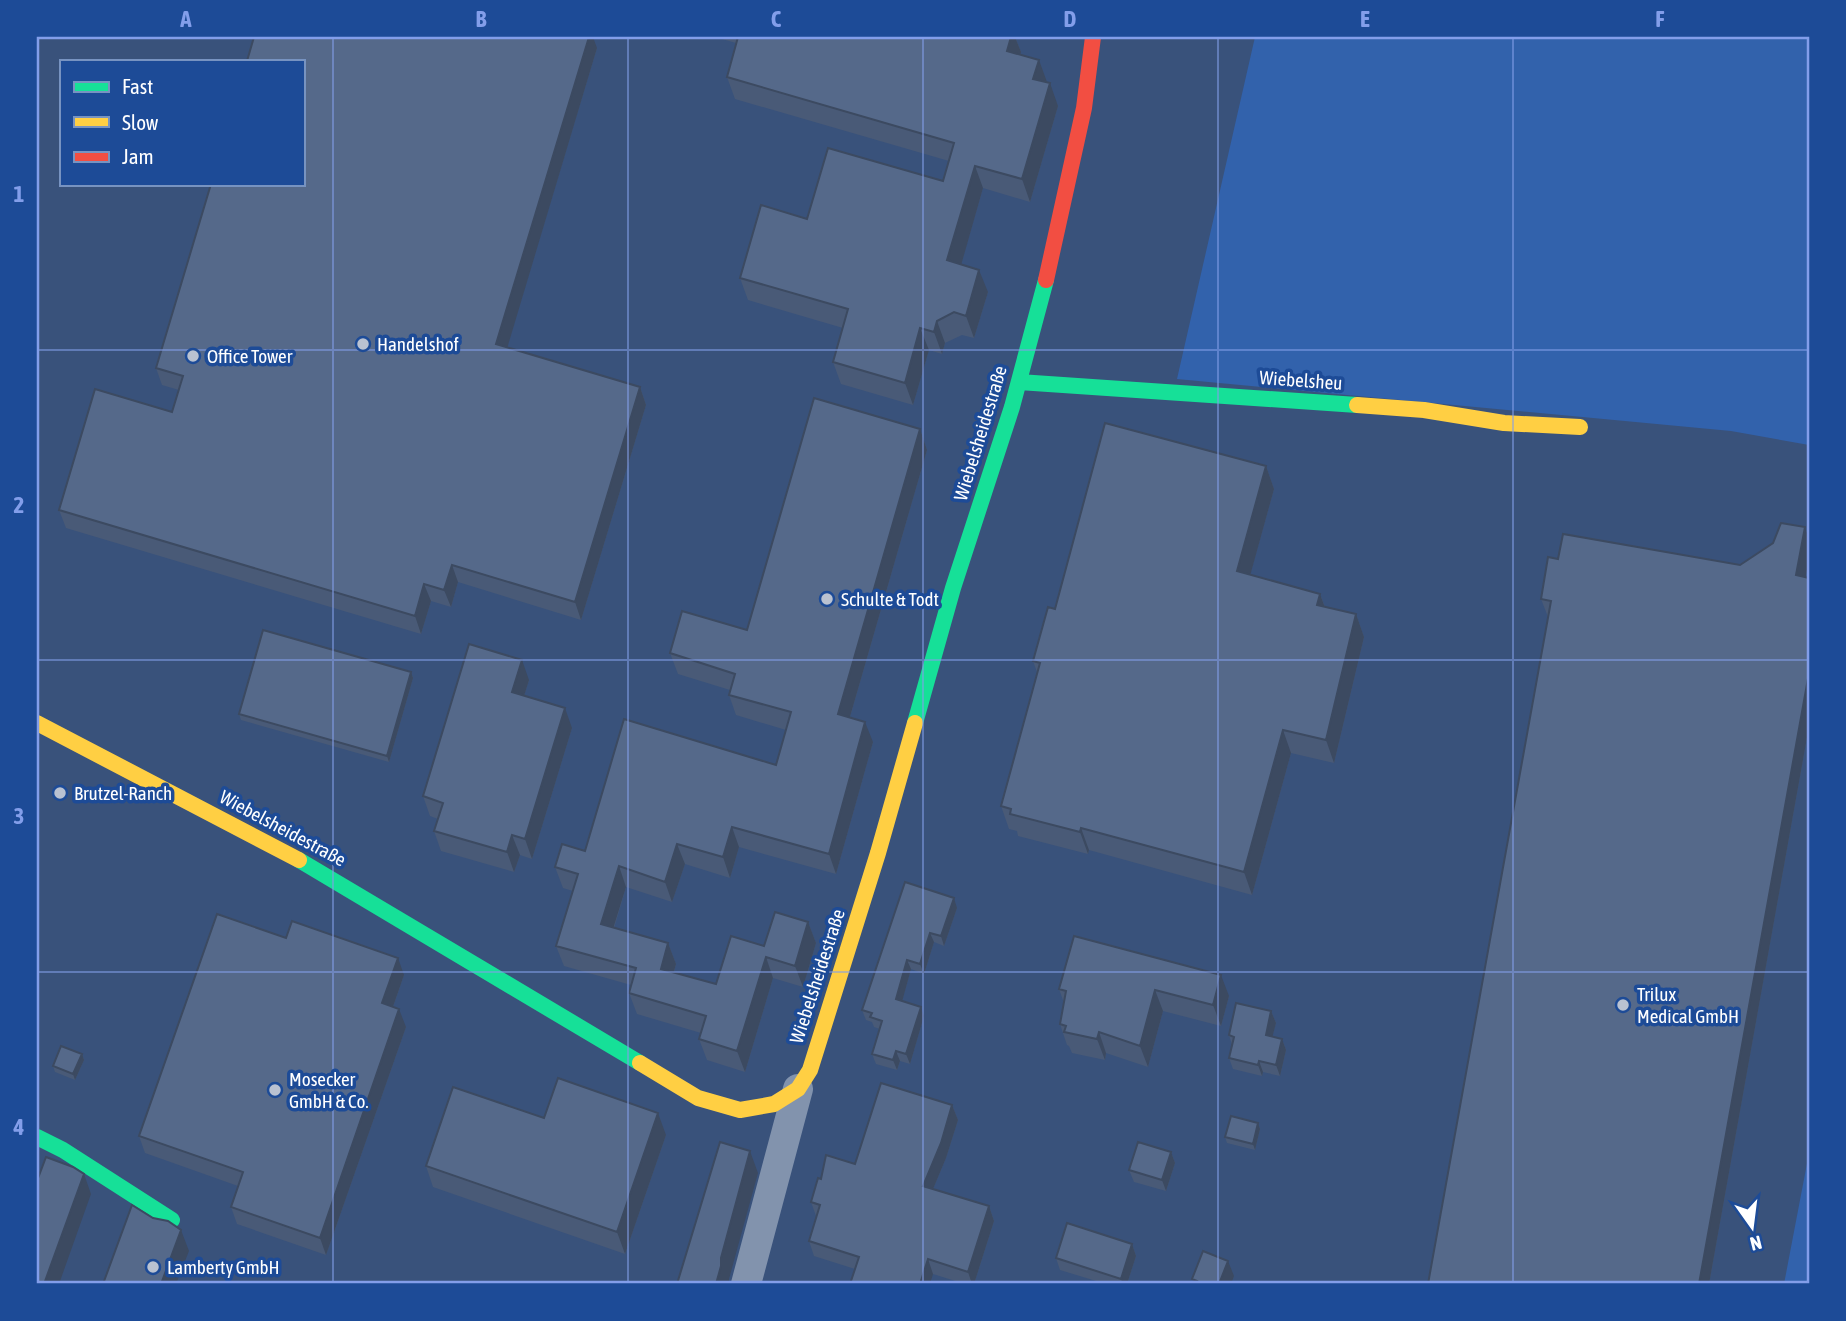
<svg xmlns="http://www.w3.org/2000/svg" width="1846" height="1321" font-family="'Asap Condensed',sans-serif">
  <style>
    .green { fill: #3262ac }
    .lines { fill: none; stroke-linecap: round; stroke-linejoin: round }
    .street { stroke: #8293ad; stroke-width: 30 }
    .fast { stroke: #16e098; stroke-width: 16 }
    .slow { stroke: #ffcf43; stroke-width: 16 }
    .jam { stroke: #f24e42; stroke-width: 16 }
    .wall { fill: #495a77 }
    .shaded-wall { fill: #3c4a61 }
    .building { fill: #55698a; stroke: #3c4a61; stroke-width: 2 }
    .grid { fill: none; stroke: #839eea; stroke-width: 2; stroke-opacity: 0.55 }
    .poi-dot { fill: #bac2d1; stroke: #1d4b97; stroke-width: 2.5 }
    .labels { text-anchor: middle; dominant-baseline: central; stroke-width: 7; stroke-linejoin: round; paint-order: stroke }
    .poi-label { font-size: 19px; fill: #fff; stroke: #1d4b97; text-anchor: start }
    .street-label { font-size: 19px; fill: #fff; stroke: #1d4b97 }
    .neatline { fill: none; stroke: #839eea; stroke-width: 2.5 }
    .grid-label { font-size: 23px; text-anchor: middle; font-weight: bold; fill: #839eea }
  </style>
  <rect width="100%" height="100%" fill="#39527b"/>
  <path class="green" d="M1255 37H1809V445L1731 431 1177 379Z
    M1809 1153V1284H1784Z"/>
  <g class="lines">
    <path class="street" d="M746 1284 798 1089"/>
    <path class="fast" d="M1019 382 1357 405
      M915 723 953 588 1012 407 1046 280
      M299 860 640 1063
      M37 1137 63 1150 172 1220"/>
    <path class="slow" d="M1357 405 1424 410 1504 423 1580 427
      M37 723 299 860
      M640 1063 698 1098 740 1110 774 1104 798 1089 810 1070 878 853 915 723"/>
    <path class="jam" d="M1046 280 1084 108 1093 37"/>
  </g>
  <path class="wall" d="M715 37H1015L1021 52 1020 55 1047 83 1058 106 1030 202 983 188 961 264 988 292 974 338 962 335 945 343 942 354 929 350 913 405 841 384 833 362 843 328 748 300 740 278 807 219 943 181 949 161 735 99 727 77 736 43Z
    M597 48 507 347 640 387 646 405 581 620 458 582 451 607 431 601 421 634 66 528 59 510 172 412 179 390 162 385 156 368Z
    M920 429 927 450 850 717 873 742 836 874 739 847 730 878 685 864 672 902 626 887 614 928 668 943 676 964 674 972 716 984 764 946 808 922 816 943 803 987 773 978 745 1072 707 1060 699 1039 701 1033 637 1014 629 993 631 985 564 966 556 946 573 891 563 888 555 867 585 851 776 765 786 730 736 715 729 695 730 690 678 674 670 653 747 630Z
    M1266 466 1274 489 1250 575 1320 594 1325 607 1356 614 1364 637 1334 763 1291 753 1252 895 1089 850 1088 854 1018 836 1017 831 1009 829 1001 806 1037 672 1033 661 1055 609Z
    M1805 527 1809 539V557L1806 577 1809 578V726L1709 1284 1548 617 1541 599 1558 559 1740 565Z
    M411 672 413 678 389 762 241 720 239 714Z
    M529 680 524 696 572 728 532 859 520 855 514 872 441 851 434 831 438 819 430 816 423 796Z
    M905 882 957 908 944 946 934 942 924 974 911 969 902 1001 924 1016 910 1064 900 1061 897 1070 876 1064 872 1054 880 1029 874 1027 872 1022 866 1020 862 1010Z
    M1074 936 1229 996 1221 1026 1163 1011 1148 1067 1106 1053 1105 1060 1072 1053 1069 1046 1067 1045 1060 1024 1064 1003 1059 989Z
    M286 938 404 975 393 1007 406 1027 326 1255 237 1224 231 1207 238 1186 145 1153 139 1136Z
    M1271 1011 1276 1023 1272 1037 1282 1039 1286 1050 1280 1076 1263 1072 1262 1076 1233 1069 1229 1058 1232 1045 1229 1035Z
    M82 1054 84 1060 75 1080 55 1072 53 1066Z
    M952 1105 958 1120 946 1158 933 1189 989 1206 994 1221 974 1284H965L933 1274 855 1269 814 1256 809 1241 816 1216 811 1202 821 1179 855 1164Z
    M544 1118 666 1135 625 1254 433 1187 426 1166Z
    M1258 1123 1260 1129 1255 1150 1227 1143 1225 1137Z
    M1171 1152 1175 1163 1166 1191 1134 1182 1129 1170Z
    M1132 1244 1136 1256 1127 1284H1106L1060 1270 1056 1258Z"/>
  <path class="shaded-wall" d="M589 37H593L597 48 503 362 496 344Z
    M1011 37H1015L1021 52 1015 73 1007 51Z
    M1039 60 1047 82 1033 79Z
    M1050 83 1058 106 1030 202 1022 179Z
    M975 166 983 188 956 283 947 260Z
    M979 270 988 292 974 338 966 316Z
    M937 321 945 343 942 354 934 332Z
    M920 328 929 350 913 405 905 383Z
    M640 387 646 405 581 620 575 602Z
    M920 429 927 450 845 734 838 714Z
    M1266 466 1274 489 1245 594 1237 571Z
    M1805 527 1809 539V557L1803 593 1796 575Z
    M452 565 458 582 451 607 444 590Z
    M424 584 431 601 421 634 415 616Z
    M1320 594 1328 616 1317 605Z
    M1356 614 1364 637 1334 763 1326 740Z
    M522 660 529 680 519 712 512 692Z
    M411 672 413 678 389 762 387 756Z
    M1809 673V726L1709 1284H1699Z
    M565 708 572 728 532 859 525 839Z
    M865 722 873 742 836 874 829 854Z
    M1283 730 1291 753 1252 895 1244 872Z
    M732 827 739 847 730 878 723 857Z
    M1081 828 1089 850 1088 854 1080 832Z
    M512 835 520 855 514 872 507 852Z
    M677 844 685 864 672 902 665 882Z
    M619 866 626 887 608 945 601 924Z
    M954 898 957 908 944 946 941 936Z
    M808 922 816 943 803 987 795 966Z
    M930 933 934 942 924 974 920 964Z
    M668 943 676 964 669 989 661 969Z
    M766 957 773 978 745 1072 737 1051Z
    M398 958 404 975 388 1021 382 1003Z
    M907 960 911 969 900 1009 896 999Z
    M1221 975 1229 996 1221 1026 1213 1005Z
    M1155 990 1163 1011 1148 1067 1140 1046Z
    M921 1007 924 1016 910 1064 906 1054Z
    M399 1009 406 1027 326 1255 320 1238Z
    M1271 1011 1276 1023 1270 1046 1266 1035Z
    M1099 1032 1106 1053 1105 1060 1097 1039Z
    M1282 1039 1286 1050 1280 1076 1276 1065Z
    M896 1051 900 1061 897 1070 893 1060Z
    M82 1054 84 1060 75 1080 73 1074Z
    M1259 1061 1263 1072 1262 1076 1258 1065Z
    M952 1105 958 1120 946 1158 928 1201 923 1186Z
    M658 1113 666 1135 625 1254 617 1232Z
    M1258 1123 1260 1129 1255 1150 1253 1144Z
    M750 1151 758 1173 729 1279V1284H716L721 1258Z
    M1171 1152 1175 1163 1166 1191 1162 1180Z
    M84 1174 91 1194 59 1284H44Z
    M989 1206 994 1221 974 1284H972L968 1272Z
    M181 1230 189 1251 176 1284H161Z
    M1132 1244 1136 1256 1127 1284H1123L1121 1279Z
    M928 1259 933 1274 930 1284H920Z
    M1228 1261 1234 1276 1231 1284H1219Z"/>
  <path class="building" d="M254 37H589L496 344 640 387 575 602 452 565 444 590 424 584 415 616 59 510 95 389 172 412 183 376 156 368 211 184H303V61H247Z
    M738 37H1011L1007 51 1039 60 1033 79 1050 83 1022 179 975 166 947 260 979 270 966 316 954 312 937 321 934 332 920 328 905 383 833 362 848 309 740 278 761 205 807 219 828 148 943 181 954 143 727 77Z
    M814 398 920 429 838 714 865 722 829 854 732 827 723 857 677 844 665 882 619 866 601 924 668 943 661 969 716 984 731 936 764 946 775 912 808 922 795 966 766 957 737 1051 699 1039 706 1016 629 993 636 968 556 946 578 874 555 867 562 844 585 851 624 719 776 765 791 712 729 695 735 674 670 653 682 611 747 630Z
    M1105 423 1266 466 1237 571 1320 594 1317 605 1356 614 1326 740 1283 730 1244 872 1081 828 1080 832 1010 814 1011 809 1001 806 1040 663 1033 661 1048 607 1055 609Z
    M1781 523 1805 527 1796 575 1809 578V673L1699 1284H1428L1551 601 1541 599 1548 557 1558 559 1563 534 1740 565 1773 543Z
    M263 630 411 672 387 756 239 714Z
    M469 644 522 660 512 692 565 708 525 839 512 835 507 852 434 831 443 803 423 796Z
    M905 882 954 898 941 936 930 933 920 964 907 960 896 999 921 1007 906 1054 896 1051 893 1060 872 1054 882 1021 870 1017 872 1013 862 1010Z
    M217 914 286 938 292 921 398 958 382 1003 399 1009 320 1238 231 1207 243 1172 139 1136Z
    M1074 936 1221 975 1213 1005 1155 990 1140 1046 1099 1032 1097 1039 1064 1032 1066 1026 1060 1024 1066 991 1059 989Z
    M1236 1003 1271 1011 1266 1035 1282 1039 1276 1065 1259 1061 1258 1065 1229 1058 1234 1037 1229 1035Z
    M61 1046 82 1054 73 1074 53 1066Z
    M558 1078 658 1113 617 1232 426 1166 453 1087 544 1118Z
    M881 1083 952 1105 941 1143 923 1186 989 1206 968 1272 928 1259 920 1284H850L859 1257 809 1241 820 1205 811 1202 818 1178 821 1179 826 1155 855 1164Z
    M1231 1116 1258 1123 1253 1144 1225 1137Z
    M720 1142 750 1151 721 1258V1266L716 1284H677Z
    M1138 1142 1171 1152 1162 1180 1129 1170Z
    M46 1157 73 1167 84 1174 44 1284H37V1181Z
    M132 1205 153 1218 168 1221 181 1230 161 1284H103Z
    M1067 1223 1132 1244 1121 1279 1056 1258Z
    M1203 1251 1228 1261 1219 1284H1195L1197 1281 1192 1279Z"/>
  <path class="grid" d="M333 37V1284M628 37V1284M923 37V1284M1218 37V1284M1513 37V1284M37 350H1809M37 660H1809M37 972H1809"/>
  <g class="poi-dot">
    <circle cx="363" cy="344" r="7"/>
    <circle cx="193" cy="356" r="7"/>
    <circle cx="827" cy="599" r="7"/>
    <circle cx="60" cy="793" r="7"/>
    <circle cx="1623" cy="1005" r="7"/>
    <circle cx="275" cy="1090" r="7"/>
    <circle cx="153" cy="1267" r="7"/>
  </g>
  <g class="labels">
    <g class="poi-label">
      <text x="377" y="344">Handelshof</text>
      <text x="207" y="356">Office Tower</text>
      <text x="841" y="599">Schulte &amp; Todt</text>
      <text x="74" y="793">Brutzel-Ranch</text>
      <text x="1637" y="994">Trilux<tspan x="1637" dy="22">Medical GmbH</tspan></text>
      <text x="289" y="1079">Mosecker<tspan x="289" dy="22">GmbH &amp; Co.</tspan></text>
      <text x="167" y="1267">Lamberty GmbH</text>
    </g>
    <g class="street-label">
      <text transform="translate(1301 380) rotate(4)">Wiebelsheu</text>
      <text transform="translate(980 433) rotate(-73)">Wiebelsheidestraße</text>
      <text transform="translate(283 828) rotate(28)">Wiebelsheidestraße</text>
      <text transform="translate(817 976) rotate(-72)">Wiebelsheidestraße</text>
    </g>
  </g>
  <rect width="1846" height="1321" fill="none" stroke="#1d4b97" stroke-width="77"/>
  <rect x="60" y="60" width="245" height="126" fill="#1d4b97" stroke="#7793c1" stroke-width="2"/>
  <rect x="74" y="82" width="35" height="10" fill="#16e098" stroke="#7793c1" stroke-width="2"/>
  <text x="122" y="94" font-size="21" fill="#ffffff">Fast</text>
  <rect x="74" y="117" width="35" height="10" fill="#ffcf43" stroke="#7793c1" stroke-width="2"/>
  <text x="122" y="130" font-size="21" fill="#ffffff">Slow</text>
  <rect x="74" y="152" width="35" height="10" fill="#f24e42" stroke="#7793c1" stroke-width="2"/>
  <text x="122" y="164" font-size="21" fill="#ffffff">Jam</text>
  <g transform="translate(1752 1227) rotate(166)" stroke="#1d4b97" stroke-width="5" paint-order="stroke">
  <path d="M0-5L12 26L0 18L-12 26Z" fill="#ffffff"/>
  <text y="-10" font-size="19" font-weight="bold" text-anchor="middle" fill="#ffffff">N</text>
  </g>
  <rect x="38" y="38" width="1770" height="1244" class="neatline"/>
  <g class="grid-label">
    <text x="186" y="27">A</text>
    <text x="481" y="27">B</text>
    <text x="776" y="27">C</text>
    <text x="1070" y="27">D</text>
    <text x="1365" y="27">E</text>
    <text x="1660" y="27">F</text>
    <text x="19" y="202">1</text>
    <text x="19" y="513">2</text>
    <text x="19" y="824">3</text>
    <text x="19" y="1135">4</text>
  </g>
</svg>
